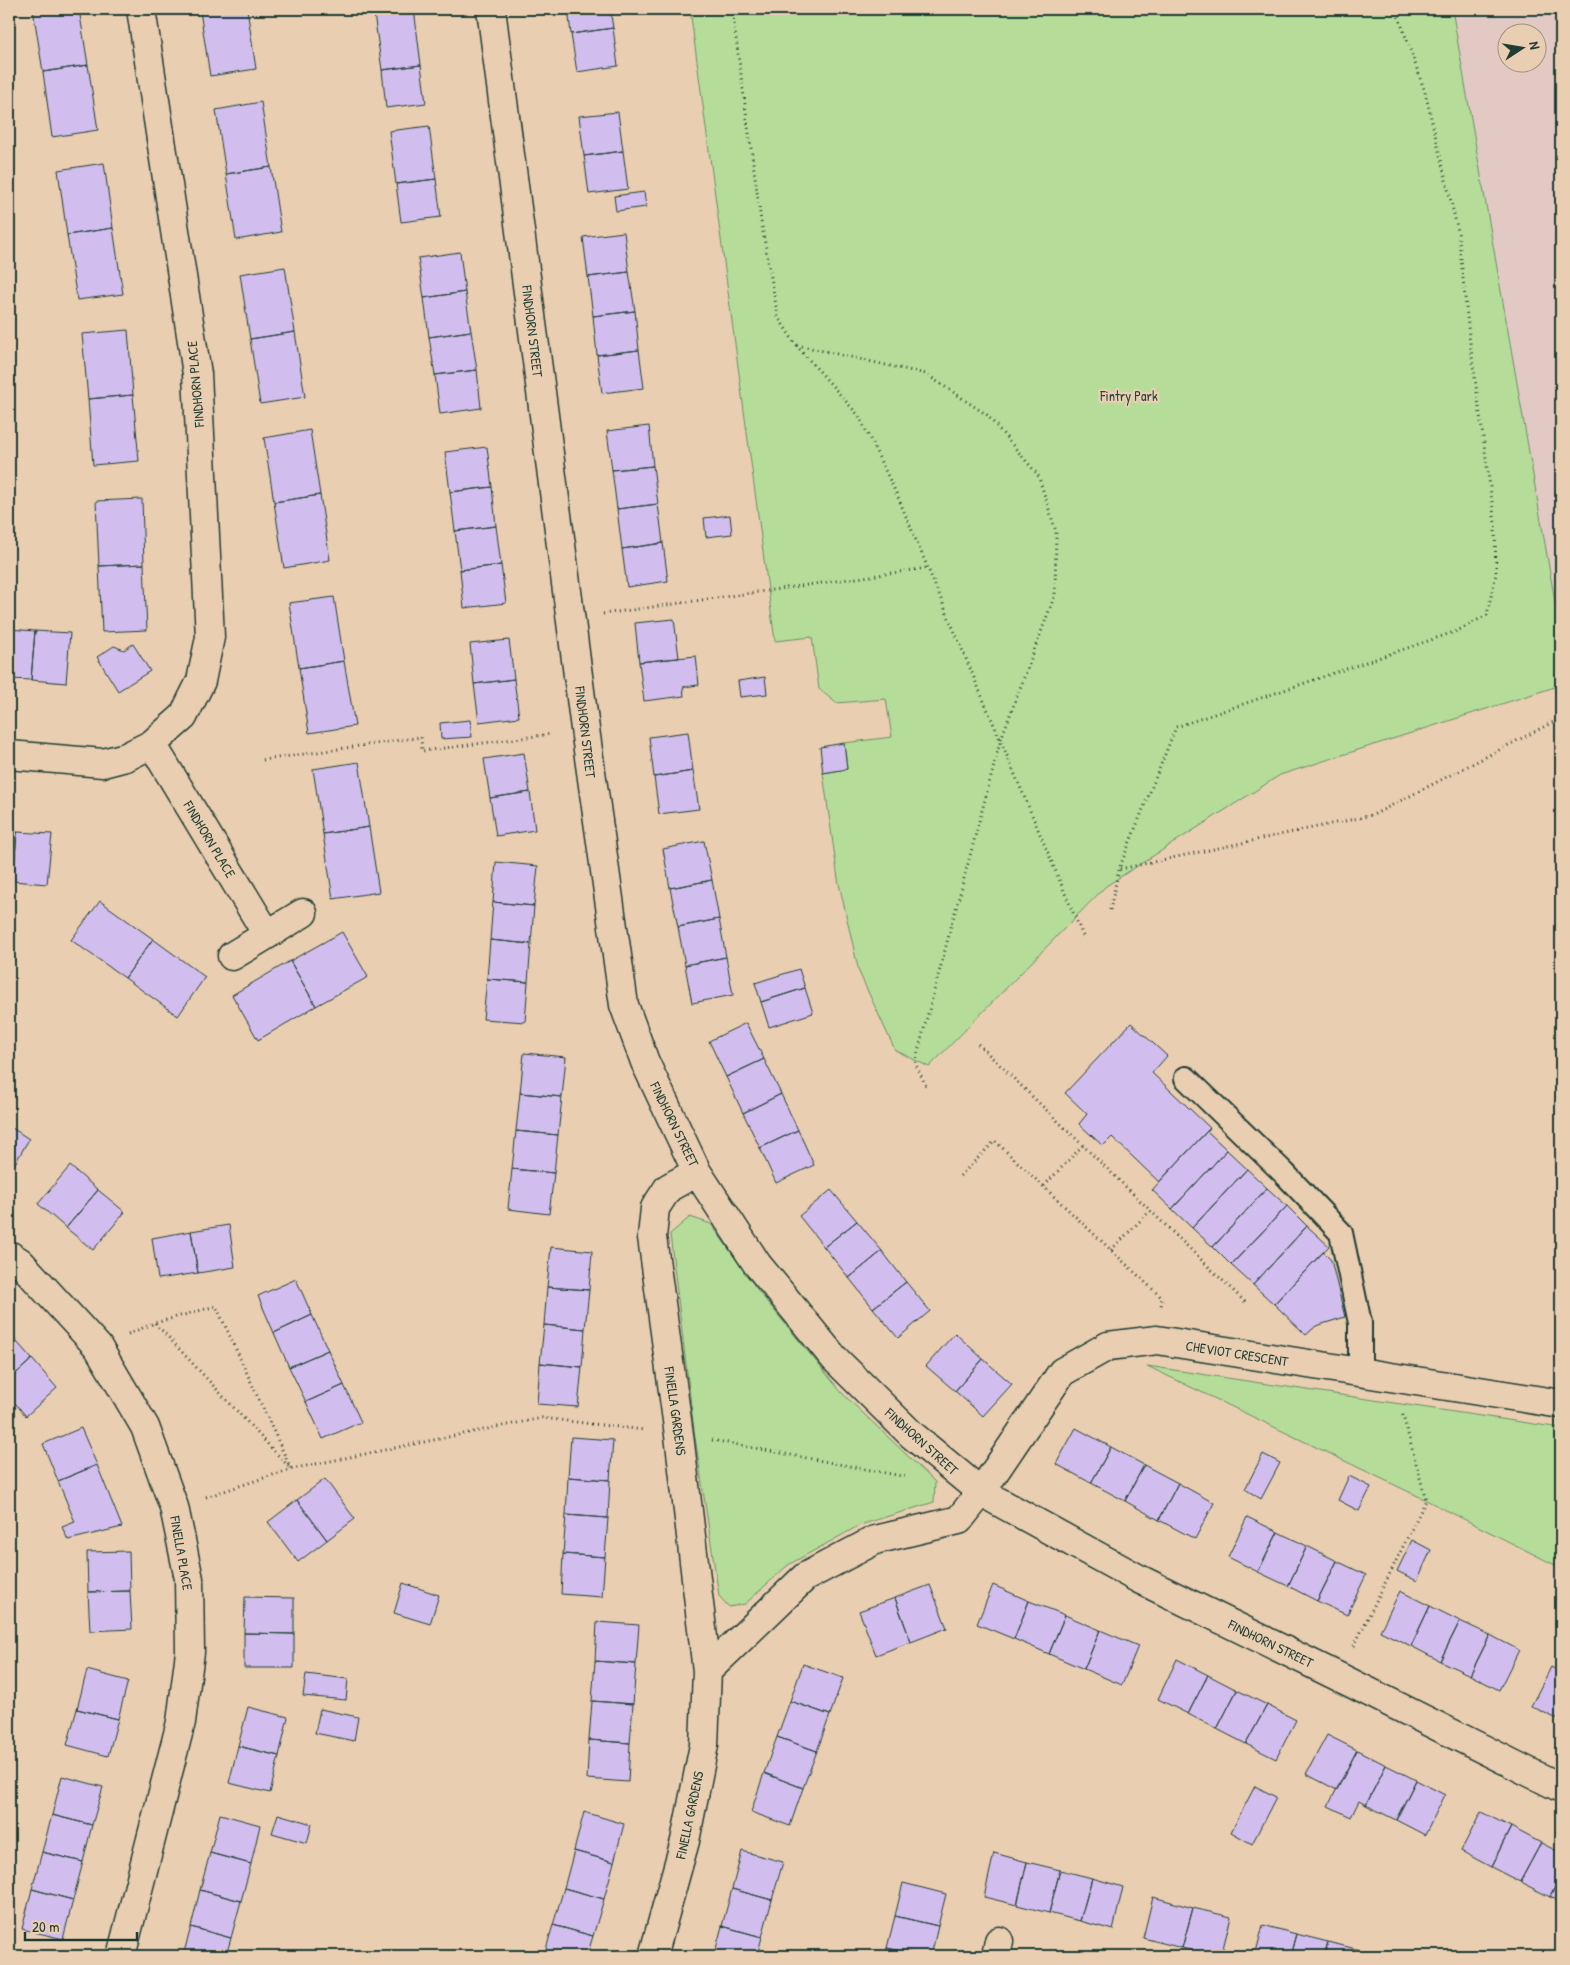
<svg xmlns="http://www.w3.org/2000/svg" width="1570" height="1965" font-family="'Patrick Hand',sans-serif">
  <style>
    .built { fill: #e3c9c3; fill-rule: evenodd }
    .green { fill: #b5dd99; stroke: #6a8d66 }
    .building { fill: #d2beee; stroke: #1f3d34 }
    .lines { fill: none; stroke-linecap: round; stroke-linejoin: round }
    .lane-casing { stroke: #1f3d34; stroke-width: 26 }
    .street-casing { stroke: #1f3d34; stroke-width: 31 }
    .path { stroke: #1f3d34; stroke-width: 3; stroke-dasharray: 1 4; stroke-linecap: butt }
    .lane { stroke: #eaceb1; stroke-width: 22 }
    .street { stroke: #eaceb1; stroke-width: 28 }
    .labels { text-anchor: middle; dominant-baseline: central; stroke-width: 4.5; stroke-linejoin: round; paint-order: stroke }
    .street-label { font-size: 14px; fill: #1f3d34; stroke: #eaceb1 }
    .park-label { font-size: 14px; fill: #264539; stroke: #eaceb1 }
  </style>
  <rect width="100%" height="100%" fill="#eaceb1"/>
  <filter id="ink" filterUnits="userSpaceOnUse"><feTurbulence type="fractalNoise" baseFrequency=".02" numOctaves="2"/><feDisplacementMap in="SourceGraphic" scale="10" xChannelSelector="R" yChannelSelector="G"/><feConvolveMatrix kernelMatrix="1 2 1 2 8 2 1 2 1" color-interpolation-filters="sRGB"/></filter>
  <g filter="url(#ink)">
    <path class="built" d="M1452 9H1561V636ZM1508 32H1538V62H1508Z"/>
    <path class="green" d="M690 9H1452L1561 636V685L1280 775 1106 886 929 1067 895 1050 859 972 838 879 823 773 847 769 844 743 892 737 886 699 836 703 819 689 812 637 775 641Z
      M690 1217 711 1224 759 1292 842 1393 935 1482 934 1502 860 1525 788 1565 745 1604 729 1607 719 1596 695 1437 670 1234Z
      M1147 1366 1561 1428V1568L1426 1500Z"/>
    <path class="building" d="M33 9H79L88 65 43 72Z
      M213 9H247L256 69 210 76 200 11Z
      M414 9 421 65 382 70 374 14Z
      M568 9H610L613 28 571 34Z
      M613 28 618 66 577 72 571 34Z
      M88 65 98 130 52 137 43 72Z
      M421 65 426 103 386 108 382 70Z
      M261 102 271 167 226 174 216 110Z
      M618 112 623 151 584 156 579 116Z
      M429 126 436 179 396 184 389 131Z
      M623 151 628 189 589 194 584 156Z
      M104 163 113 228 67 235 58 170Z
      M271 167 281 232 236 240 226 174Z
      M436 179 441 217 401 222 396 184Z
      M644 192 646 207 616 211 614 196Z
      M113 228 123 294 77 300 67 235Z
      M624 232 629 272 588 277 583 237Z
      M460 252 465 292 424 298 418 258Z
      M285 267 295 332 250 339 240 274Z
      M629 272 635 311 593 316 588 277Z
      M465 292 471 331 429 337 424 298Z
      M635 311 639 350 597 355 593 316Z
      M128 330 133 395 88 399 82 334Z
      M471 331 477 370 435 375 429 337Z
      M295 332 305 397 260 404 250 339Z
      M639 350 644 388 602 393 597 355Z
      M477 370 481 408 440 414 435 375Z
      M133 395 139 461 93 465 88 399Z
      M649 426 653 466 612 470 607 431Z
      M310 430 320 495 274 502 264 438Z
      M487 447 492 487 450 492 445 452Z
      M653 466 658 504 617 509 612 470Z
      M492 487 496 526 455 531 450 492Z
      M320 495 330 560 284 568 274 502Z
      M142 499 144 564 99 566 96 501Z
      M658 504 663 543 622 549 617 509Z
      M730 515 732 534 706 537 704 518Z
      M496 526 501 565 460 570 455 531Z
      M663 543 668 581 627 587 622 549Z
      M144 564 147 630 102 632 99 566Z
      M501 565 506 603 464 608 460 570Z
      M334 597 344 661 299 668 289 603Z
      M674 619 679 658 639 662 635 623Z
      M9 629 35 631 31 680 9 679Z
      M35 631 70 633 66 683 31 680Z
      M509 640 514 679 474 684 470 644Z
      M133 644 150 671 118 691 97 657 114 646 124 650Z
      M696 656 699 685 683 687 684 696 644 701 639 662Z
      M344 661 355 726 309 733 299 668Z
      M765 677 767 694 740 697 738 681Z
      M514 679 519 717 479 722 474 684Z
      M470 720 472 737 441 739 440 723Z
      M688 732 693 771 654 777 649 737Z
      M844 743 847 769 823 773 820 747Z
      M524 753 530 792 490 798 484 759Z
      M359 762 369 827 323 834 313 769Z
      M693 771 699 809 659 814 654 777Z
      M530 792 535 830 496 836 490 798Z
      M369 827 379 892 333 899 323 834Z
      M9 831 17 832 13 881H9Z
      M17 832 52 834 47 884 13 881Z
      M704 841 712 880 670 888 663 849Z
      M496 862 538 866 534 906 493 902Z
      M712 880 719 919 678 927 670 888Z
      M100 901 153 939 125 978 71 940Z
      M493 902 534 906 531 944 490 940Z
      M719 919 726 957 685 965 678 927Z
      M342 932 368 977 316 1006 290 961Z
      M153 939 205 977 178 1016 125 978Z
      M490 940 531 944 528 982 487 979Z
      M726 957 733 995 692 1003 685 965Z
      M290 961 316 1006 258 1040 232 995Z
      M799 969 805 988 761 1002 755 983Z
      M487 979 528 982 525 1022 483 1019Z
      M805 988 813 1013 769 1027 761 1002Z
      M746 1023 764 1059 726 1077 709 1041Z
      M1131 1023 1167 1056 1152 1073 1210 1128 1159 1182 1112 1137 1103 1146 1079 1124 1087 1114 1065 1093Z
      M524 1053 566 1057 562 1097 520 1093Z
      M764 1059 781 1094 743 1113 726 1077Z
      M520 1093 562 1097 558 1135 516 1131Z
      M781 1094 798 1130 760 1148 743 1113Z
      M9 1126 29 1139 9 1174Z
      M798 1130 814 1165 776 1183 760 1148Z
      M516 1131 558 1135 554 1173 512 1169Z
      M1207 1131 1227 1150 1172 1209 1152 1190Z
      M1227 1150 1247 1169 1192 1228 1172 1209Z
      M70 1166 98 1190 66 1228 38 1204Z
      M512 1169 554 1173 549 1214 508 1209Z
      M1247 1169 1267 1188 1213 1247 1192 1228Z
      M1267 1188 1287 1206 1231 1265 1213 1247Z
      M98 1190 125 1212 93 1250 66 1228Z
      M831 1190 857 1221 824 1247 799 1216Z
      M1287 1206 1307 1226 1253 1285 1231 1265Z
      M857 1221 882 1251 849 1278 824 1247Z
      M229 1225 235 1267 198 1273 191 1231Z
      M1307 1226 1329 1246 1274 1304 1253 1285Z
      M191 1231 198 1273 158 1279 152 1238Z
      M551 1247 592 1251 589 1290 547 1287Z
      M882 1251 906 1282 873 1308 849 1278Z
      M1323 1252 1331 1260 1345 1317 1316 1326 1306 1335 1274 1304Z
      M296 1279 312 1315 274 1333 258 1296Z
      M906 1282 930 1311 898 1338 873 1308Z
      M547 1287 589 1290 585 1329 544 1325Z
      M312 1315 328 1350 289 1367 274 1333Z
      M544 1325 585 1329 582 1367 540 1363Z
      M9 1333 32 1359 9 1380Z
      M955 1333 983 1359 955 1391 926 1366Z
      M328 1350 344 1385 306 1402 289 1367Z
      M32 1359 57 1388 26 1416 9 1396V1380Z
      M983 1359 1012 1384 983 1416 955 1391Z
      M540 1363 582 1367 578 1407 537 1404Z
      M344 1385 361 1422 323 1439 306 1402Z
      M81 1428 97 1465 58 1481 43 1444Z
      M1076 1428 1111 1447 1091 1483 1056 1464Z
      M571 1437 613 1440 610 1480 568 1477Z
      M1111 1447 1144 1465 1125 1501 1091 1483Z
      M1263 1454 1280 1463 1261 1499 1245 1489Z
      M97 1465 122 1527 68 1540 62 1527 75 1522 58 1481Z
      M1144 1465 1178 1483 1159 1520 1125 1501Z
      M1349 1476 1371 1487 1359 1511 1338 1500Z
      M568 1477 610 1480 608 1518 566 1515Z
      M325 1479 355 1519 327 1540 297 1500Z
      M1178 1483 1214 1503 1195 1539 1159 1520Z
      M297 1500 327 1540 298 1562 268 1522Z
      M566 1515 608 1518 605 1557 563 1554Z
      M1247 1517 1278 1532 1258 1572 1228 1557Z
      M1278 1532 1307 1546 1288 1586 1258 1572Z
      M1412 1540 1431 1550 1417 1581 1397 1571Z
      M1307 1546 1337 1561 1317 1601 1288 1586Z
      M129 1551 130 1591 88 1592 87 1552Z
      M563 1554 605 1557 602 1597 561 1594Z
      M1337 1561 1366 1575 1347 1615 1317 1601Z
      M403 1583 439 1595 430 1624 394 1613Z
      M930 1585 947 1628 911 1642 895 1598Z
      M993 1585 1029 1601 1014 1639 977 1624Z
      M130 1591 132 1629 90 1631 88 1592Z
      M1400 1591 1430 1606 1411 1646 1380 1631Z
      M245 1597 294 1598V1634L244 1633Z
      M895 1598 911 1642 876 1655 859 1611Z
      M1029 1601 1065 1615 1049 1654 1014 1639Z
      M1430 1606 1460 1621 1440 1661 1411 1646Z
      M1065 1615 1100 1630 1084 1669 1049 1654Z
      M1460 1621 1490 1635 1470 1675 1440 1661Z
      M597 1622 639 1625 636 1664 595 1661Z
      M1100 1630 1138 1646 1122 1685 1084 1669Z
      M244 1633 294 1634V1668H244Z
      M1490 1635 1519 1650 1499 1690 1470 1675Z
      M1177 1659 1208 1675 1188 1714 1158 1699Z
      M595 1661 636 1664 633 1704 592 1701Z
      M803 1664 843 1678 830 1715 790 1701Z
      M1551 1667 1561 1672V1721L1531 1706Z
      M87 1670 128 1681 118 1719 77 1709Z
      M306 1674 348 1679 346 1700 303 1696Z
      M1208 1675 1237 1690 1217 1729 1188 1714Z
      M1237 1690 1267 1705 1246 1744 1217 1729Z
      M592 1701 633 1704 630 1743 589 1740Z
      M790 1701 830 1715 817 1751 777 1737Z
      M1267 1705 1296 1720 1276 1759 1246 1744Z
      M248 1707 288 1717 279 1756 238 1746Z
      M77 1709 118 1719 108 1756 67 1745Z
      M320 1709 358 1717 354 1741 315 1733Z
      M1327 1735 1357 1750 1337 1790 1306 1774Z
      M777 1737 817 1751 803 1788 764 1773Z
      M589 1740 630 1743 628 1782 587 1779Z
      M238 1746 279 1756 270 1793 229 1783Z
      M1357 1750 1386 1765 1366 1805 1359 1801 1351 1817 1328 1806Z
      M1386 1765 1416 1780 1396 1820 1366 1805Z
      M764 1773 803 1788 790 1826 751 1812Z
      M62 1776 103 1787 92 1825 52 1815Z
      M1416 1780 1445 1795 1425 1835 1396 1820Z
      M1255 1786 1276 1797 1252 1844 1231 1832Z
      M584 1812 624 1824 614 1862 574 1851Z
      M1481 1812 1511 1827 1491 1867 1461 1851Z
      M220 1814 260 1825 251 1864 210 1853Z
      M278 1814 312 1824 307 1843 272 1833Z
      M52 1815 92 1825 83 1862 42 1852Z
      M1511 1827 1541 1843 1520 1882 1491 1867Z
      M1541 1843 1561 1853V1875L1550 1897 1520 1882Z
      M574 1851 614 1862 604 1899 564 1888Z
      M742 1851 783 1862 772 1900 732 1889Z
      M42 1852 83 1862 73 1900 32 1889Z
      M210 1853 251 1864 241 1901 200 1890Z
      M994 1853 1027 1862 1017 1905 984 1897Z
      M1027 1862 1060 1870 1049 1913 1017 1905Z
      M1060 1870 1092 1878 1080 1921 1049 1913Z
      M1561 1875V1903L1550 1897Z
      M1092 1878 1123 1887 1113 1930 1080 1921Z
      M903 1883 946 1894 938 1926 895 1916Z
      M564 1888 604 1899 593 1936 553 1925Z
      M32 1889 73 1900 63 1939 22 1929Z
      M732 1889 772 1900 762 1937 722 1926Z
      M200 1890 241 1901 231 1938 191 1927Z
      M1153 1897 1193 1908 1182 1948 1143 1938Z
      M1193 1908 1231 1917 1221 1956H1211L1182 1948Z
      M895 1916 938 1926 931 1956H923L887 1948Z
      M553 1925 593 1936 587 1956H544Z
      M1263 1925 1296 1934 1290 1956H1255Z
      M722 1926 762 1937 757 1956H714Z
      M191 1927 231 1938 226 1956H183Z
      M1296 1934 1328 1942 1324 1956H1290Z
      M1328 1942 1360 1950 1359 1956H1324Z
      M887 1948 923 1956H885Z
      M1360 1950 1384 1956H1359Z"/>
    <g class="lines">
      <defs>
        <path id="lane" d="M1186 1078 1284 1173 1341 1233 1360 1323V1373"/>
        <path id="street" d="M491 9 585 729 624 1005 645 1062 697 1172 757 1264 834 1358 912 1435 981 1492 1139 1579 1339 1677 1561 1788
          M152 744 267 934
          M9 755 103 763 126 757 152 744 183 717 201 681 210 637 197 374 141 9
          M232 956 303 913
          M9 1255 20 1262 98 1347 145 1427 174 1507 189 1579 190 1652 181 1722 121 1956
          M707 1671 805 1577 875 1540 959 1520 981 1492 1062 1372 1108 1346 1157 1340 1561 1404
          M653 1956 685 1841 704 1745 707 1671 679 1435 652 1237 655 1208 668 1188 697 1172
          M996 1956 999 1941"/>
      </defs>
      <use href="#lane" class="lane-casing"/>
      <use href="#street" class="street-casing"/>
      <path class="path" d="M732 9 761 221 778 317 796 345 859 416 897 495 1083 936
        M797 345 926 374 987 415 1038 475 1056 531 1055 595 1001 739 915 1063 927 1088
        M603 614 927 568
        M263 760 421 737 422 751 552 734
        M1120 869 1373 815 1561 718
        M1110 910 1119 869 1176 727 1457 631 1487 615 1496 574 1495 523 1469 335 1458 231 1425 92 1396 9
        M978 1044 1246 1303
        M960 1176 995 1141 1162 1298 1161 1307
        M1044 1186 1083 1145
        M1111 1250 1150 1211
        M155 1323 289 1467
        M128 1334 155 1323 216 1306 291 1469
        M712 1440 907 1477
        M206 1497 291 1469 542 1418 644 1430
        M1354 1646 1426 1500 1402 1412"/>
      <use href="#lane" class="lane"/>
      <use href="#street" class="street"/>
    </g>
  </g>
  <g class="labels">
    <g class="street-label">
      <text transform="translate(533 331) rotate(83)">FINDHORN STREET</text>
      <text transform="translate(195 384) rotate(-95)">FINDHORN PLACE</text>
      <text transform="translate(586 732) rotate(83)">FINDHORN STREET</text>
      <text transform="translate(210 839) rotate(59)">FINDHORN PLACE</text>
      <text transform="translate(675 1124) rotate(64)">FINDHORN STREET</text>
      <text transform="translate(1237 1353) rotate(9)">CHEVIOT CRESCENT</text>
      <text transform="translate(676 1411) rotate(82)">FINELLA GARDENS</text>
      <text transform="translate(922 1441) rotate(42)">FINDHORN STREET</text>
      <text transform="translate(182 1553) rotate(80)">FINELLA PLACE</text>
      <text transform="translate(1271 1643) rotate(26)">FINDHORN STREET</text>
      <text transform="translate(689 1815) rotate(-78)">FINELLA GARDENS</text>
    </g>
    <g class="park-label">
      <text x="1129" y="395">Fintry Park</text>
    </g>
  </g>
  <rect width="1570" height="1965" fill="none" stroke="#eaceb1" stroke-width="30"/>
  <rect x="15" y="15" width="1540" height="1935" fill="none" stroke="#1f3d34" stroke-width="2" filter="url(#ink)"/>
  <g transform="translate(1522 48) rotate(78)"><circle r="24" fill="#eaceb1" stroke="#99947f"/>
  <path d="M0-4L9 19L0 12L-9 19Z" fill="#1f3d34"/>
  <text y="-8" font-size="14" font-weight="bold" text-anchor="middle" fill="#1f3d34">N</text>
  </g>
  <path d="M25 1932v8h112v-8" fill="none" stroke="#1f3d34" stroke-width="2.5"/>
  <text x="32" y="1932" font-size="15" fill="#1f3d34" stroke="#eaceb1" stroke-width="4" paint-order="stroke">20 m</text>
</svg>
